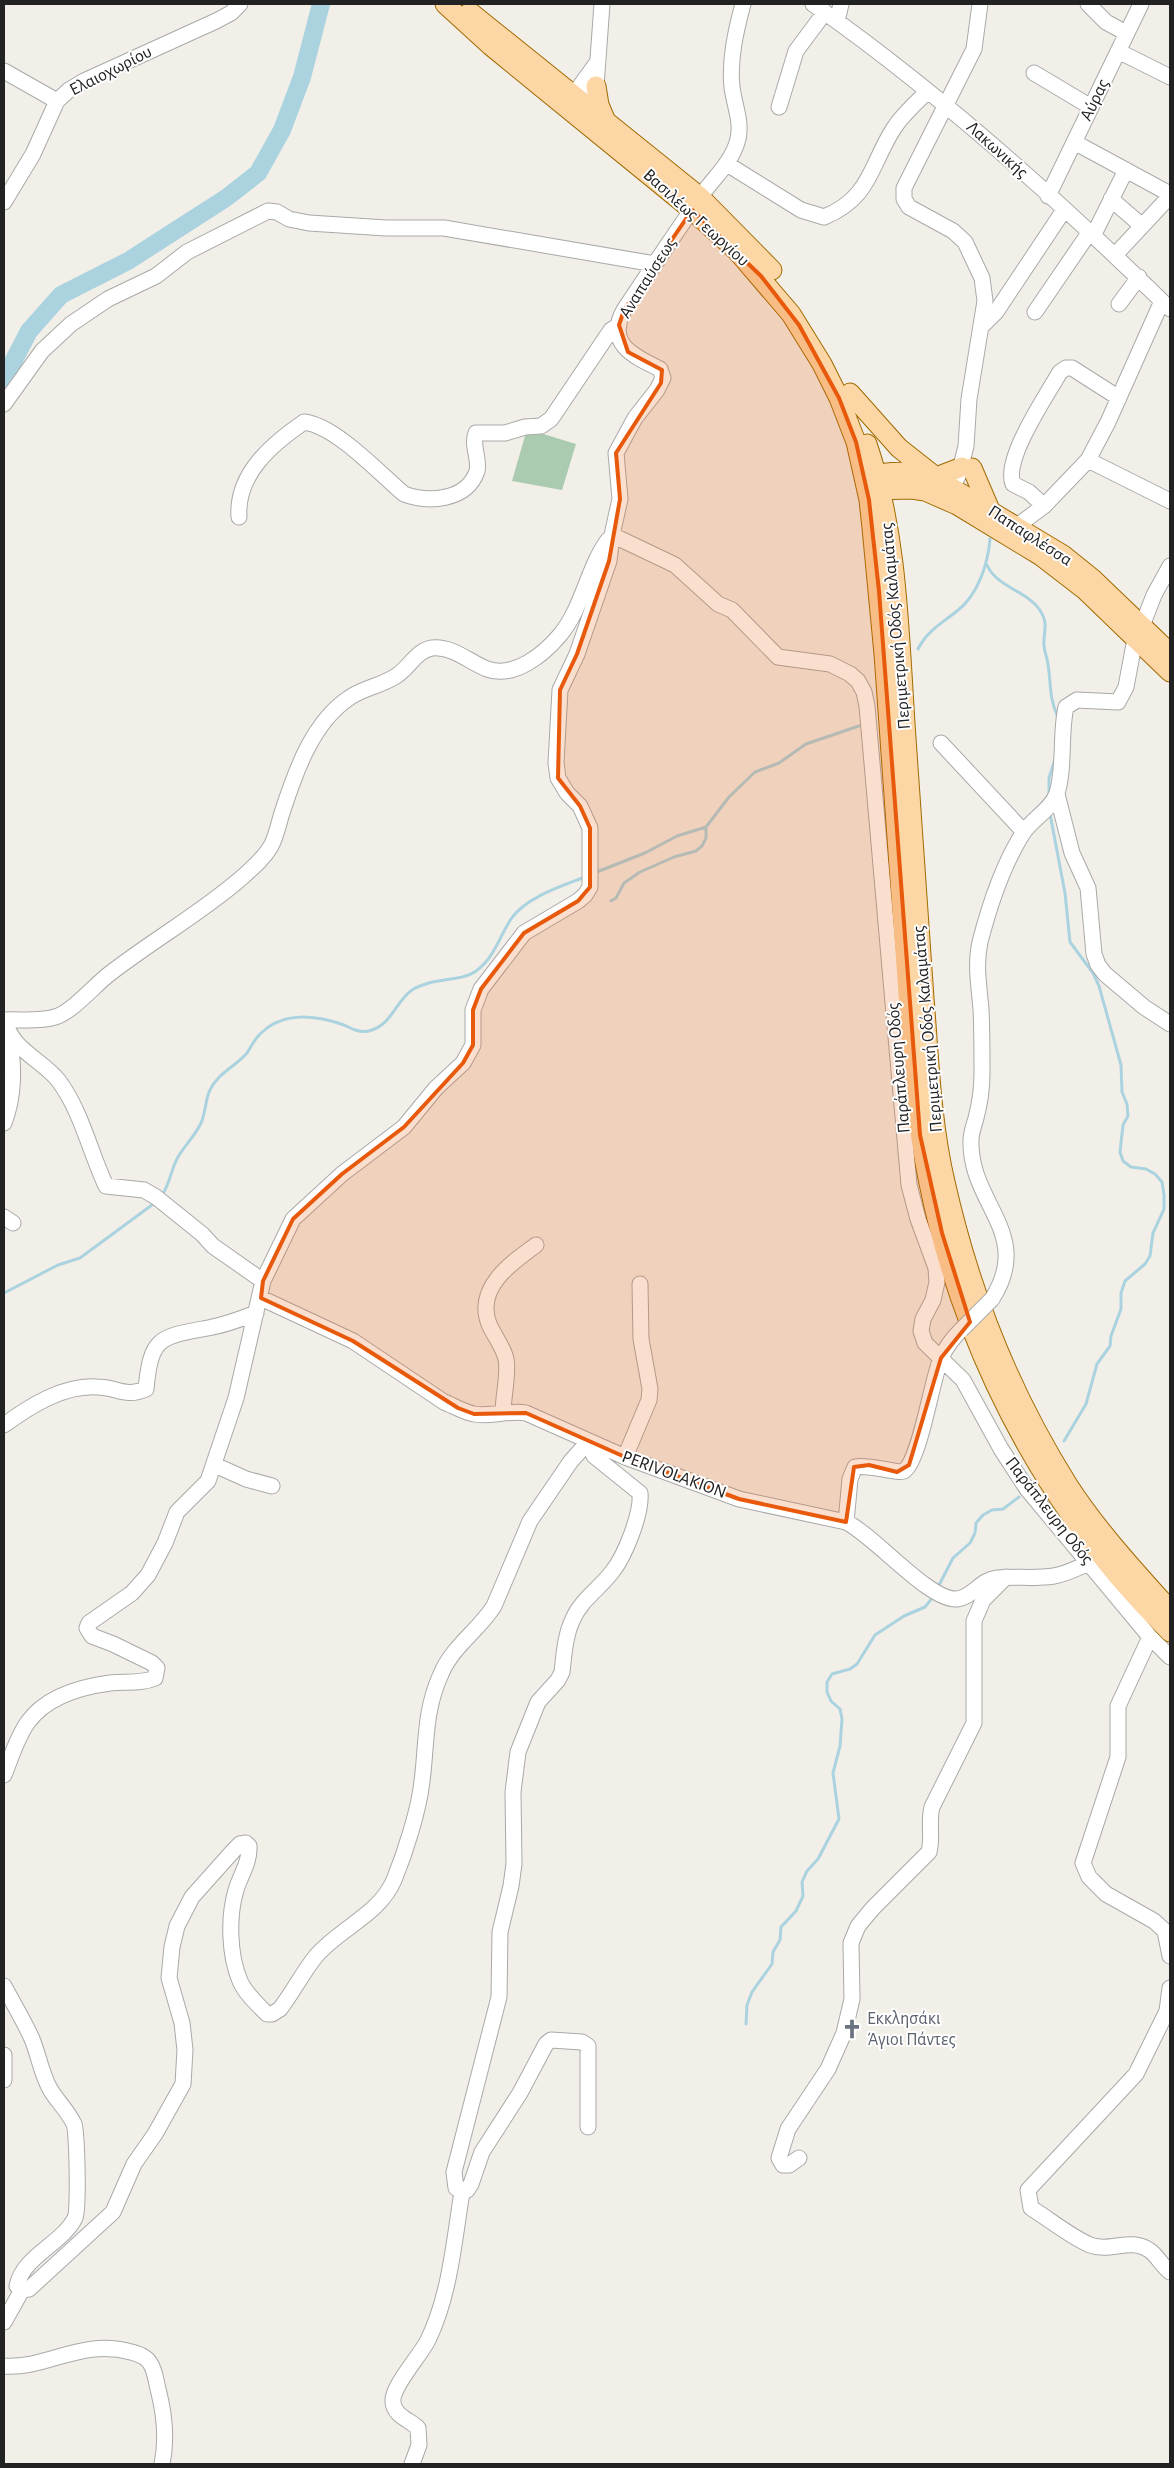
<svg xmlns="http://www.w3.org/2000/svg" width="1174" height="2468" font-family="'Alegreya Sans',sans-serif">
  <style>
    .cemetery { fill: #aacbaf }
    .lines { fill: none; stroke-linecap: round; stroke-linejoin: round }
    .stream { stroke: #aad3df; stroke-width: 3 }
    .river { stroke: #aad3df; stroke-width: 18 }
    .minor-casing { stroke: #a9a9a9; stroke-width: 17 }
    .major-casing { stroke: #a06b00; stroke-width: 21 }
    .minor { stroke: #fff; stroke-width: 15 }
    .major { stroke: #fcd6a4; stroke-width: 19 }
    .minor-bridge-casing { stroke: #a9a9a9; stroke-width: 17; stroke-linecap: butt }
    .minor-bridge { stroke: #fff; stroke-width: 15 }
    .marked { fill: #e8590c; fill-opacity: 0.2; stroke: #e8590c; stroke-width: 4; stroke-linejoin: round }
    .labels { text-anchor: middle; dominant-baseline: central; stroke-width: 4; stroke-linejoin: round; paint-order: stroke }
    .street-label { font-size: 18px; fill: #222; stroke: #fff }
    .worship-label { font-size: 18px; fill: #5b616d; stroke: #fff; text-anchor: start }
  </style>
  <rect width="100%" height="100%" fill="#f2efe9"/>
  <path class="cemetery" d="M527 429 576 444 562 490 512 481Z"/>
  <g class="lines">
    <path class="stream" d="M987 565C997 588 1029 591 1041 612 1048 623 1044 630 1044 641 1043 650 1047 656 1048 664 1051 683 1049 699 1058 717
      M918 649C927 631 942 623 957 611 978 595 988 564 990 539
      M1049 797V778L1055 759
      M1050 814 1065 893 1070 942 1093 973 1099 986 1121 1065 1122 1092 1127 1104 1128 1116 1123 1125 1120 1152 1123 1161 1131 1167 1146 1169 1155 1174 1162 1182 1164 1195V1209L1153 1233 1150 1256 1145 1264 1125 1281 1121 1293V1309L1111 1336 1110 1346 1097 1364 1086 1404 1064 1441
      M594 873 645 853 677 836 706 827 729 797 755 772 779 763 806 744 859 726
      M611 901 616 898 624 883 640 872 674 857 696 851 702 846 706 838V827
      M162 1195C170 1184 171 1169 178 1157 185 1145 195 1136 201 1123 206 1112 205 1100 210 1090 217 1074 236 1066 247 1053 251 1047 254 1040 260 1034 283 1011 316 1015 344 1025 352 1029 360 1033 369 1031 392 1025 395 1002 412 990 432 977 462 982 476 971 495 957 499 937 511 919 526 897 562 886 585 877
      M4 1293 58 1265 80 1258 156 1202
      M938 1587 953 1558 970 1543 975 1533 976 1523 983 1515 992 1510 1003 1509 1019 1497
      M746 2024 747 2005 752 1992 772 1964 773 1952 780 1940 781 1927 796 1911 803 1896 802 1882 807 1871 818 1859 839 1819 833 1773 840 1746 842 1719 840 1709 831 1701 827 1692V1682L832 1674 850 1669 857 1664 875 1635 904 1616 925 1607 933 1597"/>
    <path class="river" d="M4 379 29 331 61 295 128 261 226 198 258 173 282 130 302 77 321 4"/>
    <defs>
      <path id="minor" d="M813 4C941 94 1059 200 1170 309
        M1088 4 1106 22 1126 33
        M837 21 841 4
        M1118 51 1170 77
        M4 71 57 101
        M1034 73 1091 107
        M590 95 596 86 602 4
        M567 104 596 64
        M779 107 796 51 825 12
        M1074 142 1170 194
        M727 164 801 210 824 217C871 198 870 165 894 128 903 114 916 103 928 91
        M1048 196 1141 4
        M1111 199 1142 226
        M4 202 33 154 57 101 69 90 84 81 216 21 231 13 240 4
        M1093 236 1126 170
        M1115 255 1170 196
        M1119 304 1139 277
        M1035 312 1089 233
        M981 327 996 312 1064 210
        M4 404 42 351 71 324 108 299 156 276 187 252 268 211 277 212 289 219 309 223 386 228H444L655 264
        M1088 460 1170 501
        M947 498 959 474 966 446 969 399 985 301 982 278 965 242 953 231 909 207 904 199V188L974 49 980 4
        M1044 506 1029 492 1013 484C1003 459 1047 395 1060 372L1066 368H1072L1119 398
        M239 517C236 474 272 444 304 422 336 426 378 472 404 494 428 503 467 501 477 471 480 459 471 445 476 433H505L525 427 541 426 551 419 611 330 619 325
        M1017 526 1044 506 1088 460 1108 422 1162 301
        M612 535 675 565 718 604 732 610 778 657 830 664 850 674 858 681 864 692 867 706 909 1185 918 1219 936 1268 937 1282 933 1300 923 1319 921 1331 925 1343 963 1380 1001 1449 1027 1489 1150 1637 1170 1657
        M1142 626 1154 595 1170 566
        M941 743 1024 832
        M1057 794 1072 853 1088 888 1094 954 1098 965 1105 974 1144 1007 1170 1024
        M4 1020C20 1019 38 1022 55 1017 72 1012 93 987 108 975 150 942 198 915 239 880 250 870 263 860 271 846 277 835 279 821 283 810 296 770 313 722 349 698 363 688 381 686 396 676 408 669 417 650 432 648 453 646 469 662 487 669 514 679 544 654 560 635 583 607 587 569 608 540
        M6 1020C8 1047 42 1060 58 1080 81 1110 90 1152 106 1186L144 1190 156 1197 202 1234 213 1246 263 1281
        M4 1123C15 1094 14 1065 9 1035
        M4 1217 13 1223
        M261 1298 353 1341 444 1402C454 1406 464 1412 474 1414 491 1417 509 1410 526 1413L625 1457 739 1499 846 1522C875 1536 929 1601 957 1599 973 1597 980 1580 997 1578 1015 1576 1035 1579 1054 1576 1066 1574 1077 1568 1089 1563
        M992 1299C1034 1233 969 1204 971 1140 971 1133 974 1125 976 1118 980 1103 982 1089 982 1073 982 1052 982 1030 981 1009 979 986 975 964 980 942 989 907 1004 863 1023 833 1032 819 1052 809 1057 793 1065 768 1060 732 1066 707L1077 700 1118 702 1126 687 1135 639
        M503 1413C503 1397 509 1372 506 1359 503 1346 494 1336 489 1324 475 1288 511 1263 536 1245
        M4 1425C30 1406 63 1385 97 1387 117 1387 125 1398 146 1389 151 1336 160 1337 208 1328 225 1325 241 1319 256 1313
        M625 1457 649 1400 650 1389 641 1339 640 1284
        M215 1465 246 1479 272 1486
        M846 1522 850 1479 855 1467C869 1464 898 1474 904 1471 920 1460 932 1379 941 1358 946 1347 953 1338 961 1330
        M1150 1637 1118 1706V1757L1083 1863 1089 1877 1106 1894 1154 1921 1165 1931 1170 1956
        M4 1775C11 1758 17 1737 28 1722 46 1697 80 1687 110 1683 125 1681 141 1684 155 1678L157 1668 152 1663 113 1644 92 1636 87 1628 89 1623 132 1593 148 1575 165 1543 177 1512 208 1481 236 1398 263 1281 293 1219 342 1174 404 1127 436 1088 463 1063 473 1045V1010L481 989 524 933 578 901 585 895 590 887V828L580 806 567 793 558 778 556 763 560 690 577 654 609 561 612 535 620 499 616 453 635 418 657 390 663 378 660 369C635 357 605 344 624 310 649 272 675 234 701 196 714 177 732 163 738 139 742 120 734 105 732 87 729 60 736 30 743 4
        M4 1986C13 2003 24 2021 32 2039 39 2056 41 2073 50 2089 57 2101 68 2111 74 2124 77 2132 79 2211 75 2218 62 2244 23 2256 17 2286L22 2290
        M1170 1988 1167 2011 1136 2074 1028 2190 1031 2208C1049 2219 1071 2237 1090 2245 1110 2253 1130 2237 1149 2250 1157 2255 1162 2266 1170 2272
        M4 2055V2080
        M799 2158 789 2165H783L779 2158 788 2129 828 2069 844 2033 852 1999 851 1943 858 1926 873 1908 929 1852C933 1837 928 1822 932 1807L974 1723V1621L983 1600 1006 1577
        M22 2290 29 2289 113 2212 134 2164 155 2134 183 2084 185 2050 182 2023 169 1978 172 1947 177 1926 192 1897 234 1850 240 1844 246 1843 249 1846C250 1862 241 1874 236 1890 228 1917 229 1955 240 1981 245 1993 258 2005 267 2014H272L280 2009C293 1992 303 1972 316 1956 340 1928 379 1915 394 1880 405 1853 419 1810 422 1781 427 1743 424 1711 441 1674 452 1647 479 1630 494 1606L530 1521 571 1461 588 1442 594 1456 640 1493C642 1513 625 1556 612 1572 600 1588 581 1600 573 1619 565 1635 564 1655 562 1672L558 1680 538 1702 518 1752 513 1792 514 1864 511 1886 500 1932 499 1997 454 2172 456 2188 462 2192 467 2190 471 2184 482 2152 520 2093 546 2044 551 2040 582 2042 588 2046V2127
        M4 2322 22 2290
        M4 2366C48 2369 81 2338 131 2352 138 2354 146 2356 150 2363 155 2370 156 2381 158 2389 164 2412 167 2440 162 2464
        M412 2464 419 2445 418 2428C410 2420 394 2416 393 2402 391 2387 421 2355 428 2340 450 2295 454 2241 462 2192"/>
      <path id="major" d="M445 4 491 46 692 210 737 251 791 314 822 364 839 398 856 442 869 500 872 528 884 654 915 1092C936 1295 1024 1489 1170 1632
        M470 12 700 197 772 270
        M596 86 599 105 605 119
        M850 393 899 448 932 474
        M867 444C899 538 899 640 906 738 912 824 918 911 924 998 929 1059 931 1122 945 1182 969 1289 1010 1393 1068 1485 1097 1530 1134 1570 1170 1610
        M972 468 990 510
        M865 477C889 471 914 470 937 479L1063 555 1094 580 1170 653
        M936 477 962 467
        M871 490 912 489 925 491 957 505 1041 556 1085 590 1170 672"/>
    </defs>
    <use href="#minor" class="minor-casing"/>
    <use href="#major" class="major-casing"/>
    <use href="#minor" class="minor"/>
    <use href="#major" class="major"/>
    <defs>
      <path id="minor-bridge" d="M961 1330 992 1299"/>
    </defs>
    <use href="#minor-bridge" class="minor-bridge-casing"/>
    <use href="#minor-bridge" class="minor-bridge"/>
  </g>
  <path class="marked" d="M692 210 761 276 799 325 839 398 856 442 869 500 879 591 920 1135 942 1233 970 1322 941 1358 909 1465 897 1472 869 1465 854 1467 846 1522 739 1499 625 1457 526 1413 474 1414 458 1408 353 1341 261 1298 263 1281 293 1219 342 1174 404 1127 463 1063 473 1045V1010L481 989 524 933 578 901 590 887V828L580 806 558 778 560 690 577 654 609 561 620 499 616 453 661 383 662 370 628 352 619 325 624 310Z"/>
  <defs>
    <symbol id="church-bare" viewBox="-9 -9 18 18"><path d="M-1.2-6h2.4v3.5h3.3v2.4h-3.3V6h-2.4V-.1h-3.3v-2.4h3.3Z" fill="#6b7280" stroke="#fff" stroke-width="2.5" paint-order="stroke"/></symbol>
  </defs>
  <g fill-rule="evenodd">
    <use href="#church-bare" x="838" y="2015" width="28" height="28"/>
  </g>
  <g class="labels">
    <g class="street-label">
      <text transform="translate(111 71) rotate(-27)">Ελαιοχωρίου</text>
      <text transform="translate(1095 100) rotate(-64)">Αύρας</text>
      <text transform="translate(997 150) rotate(42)">Λακωνικής</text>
      <text transform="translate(696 218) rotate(42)">Βασιλέως Γεωργίου</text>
      <text transform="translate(648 278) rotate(-58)">Αναπαύσεως</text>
      <text transform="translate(1030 536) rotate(33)">Παπαφλέσσα</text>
      <text transform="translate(896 626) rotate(-95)">Περιμετρική Οδός Καλαμάτας</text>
      <text transform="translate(928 1029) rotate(-95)">Περιμετρική Οδός Καλαμάτας</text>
      <text transform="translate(899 1068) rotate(-95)">Παράπλευρη Οδός</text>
      <text transform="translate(674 1475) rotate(20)">PERIVOLAKION</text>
      <text transform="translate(1049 1511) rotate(52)">Παράπλευρη Οδός</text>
    </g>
    <g class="worship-label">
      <text x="867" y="2019">Εκκλησάκι<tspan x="867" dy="21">Άγιοι Πάντες</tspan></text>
    </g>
  </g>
  <rect width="1174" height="2468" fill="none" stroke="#222222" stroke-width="10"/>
</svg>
